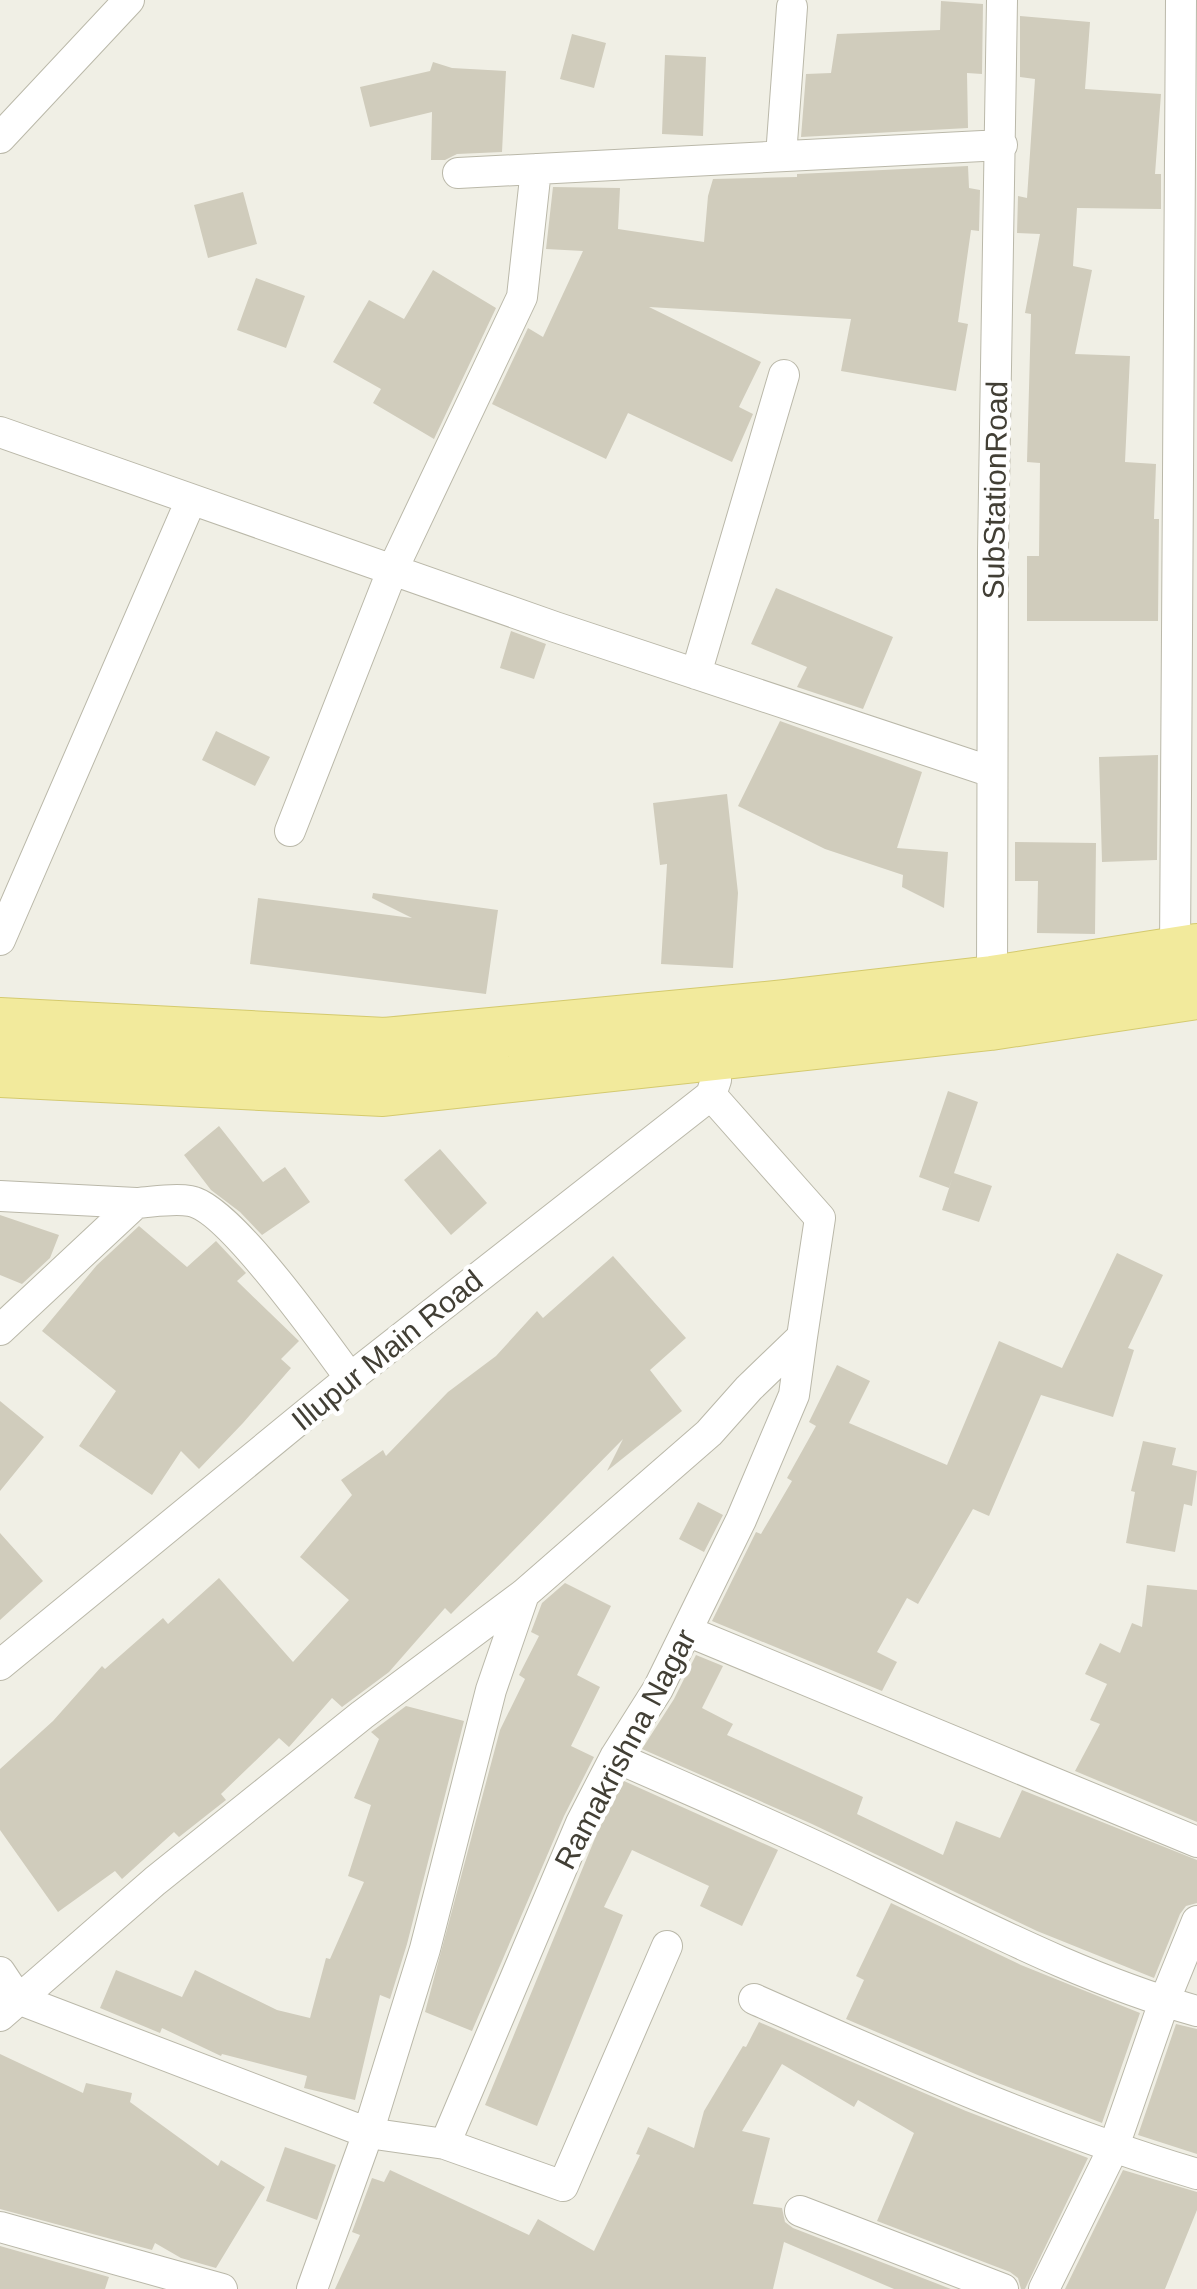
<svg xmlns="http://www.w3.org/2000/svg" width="1197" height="2289" font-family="Helvetica,sans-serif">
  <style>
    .building { fill: #d0ccbc }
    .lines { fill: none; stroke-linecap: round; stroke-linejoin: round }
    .minor-casing { stroke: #bab8a9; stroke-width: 32 }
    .primary-casing { stroke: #d4ca6e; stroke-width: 52 }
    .minor { stroke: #fff; stroke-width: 30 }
    .primary { stroke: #f2ea9c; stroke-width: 50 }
    .labels { text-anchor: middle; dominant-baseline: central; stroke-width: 9; stroke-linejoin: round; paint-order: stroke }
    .street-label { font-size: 30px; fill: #423f35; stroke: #fff }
  </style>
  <rect width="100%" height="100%" fill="#f0efe5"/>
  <path class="building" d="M941 1 983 4 982 74 967 73 968 128 801 137 806 74 831 73 837 34 940 30Z
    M1020 16 1090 22 1085 89 1161 94 1155 174H1161V209L1077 208 1073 266 1092 270 1075 354 1130 356 1125 462 1156 464 1154 519H1159L1158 621H1027V556H1039L1040 463 1027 462 1031 314 1025 313 1040 234 1017 233 1018 196 1027 198 1035 79 1020 77Z
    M572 34 606 43 594 88 560 79Z
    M665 55 706 57 703 136 662 134Z
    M433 62 452 68 506 71 502 152 457 154 445 160H431L432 112 370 127 360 87 430 71Z
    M968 166 969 188 980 190 979 231 971 230 958 322 968 324 956 391 841 371 851 319 649 307 761 362 739 407 753 414 732 462 628 413 606 459 492 404 528 328 543 337 583 251 546 249 553 187 620 188 618 229 704 242 708 196 713 179 797 177V174Z
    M243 192 257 244 208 258 194 205Z
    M433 270 496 308 434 439 373 403 381 389 333 362 369 300 404 319Z
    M256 278 305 296 286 348 237 330Z
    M776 588 893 637 863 709 797 687 807 667 751 644Z
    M511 631 546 644 534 679 500 668Z
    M780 721 922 772 897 848 948 852 944 908 902 887 903 875 825 849 738 806Z
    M216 731 270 757 255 786 202 760Z
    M1158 755 1157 860 1102 862 1099 757Z
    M727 794 738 893 733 968 661 964 667 864 660 865 653 803Z
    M1015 842 1096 843 1095 934 1037 933 1038 881H1015Z
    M373 893 498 910 486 994 250 964 258 898 412 918 372 898Z
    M948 1091 978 1102 949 1188 919 1177Z
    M219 1126 263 1182 285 1167 310 1202 262 1235 240 1212 211 1190 184 1155Z
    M440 1149 487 1203 451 1235 404 1180Z
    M954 1173 992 1186 979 1222 942 1210Z
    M0 1215 59 1235 50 1258 22 1284 0 1275Z
    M139 1226 187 1267 216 1241 246 1273 237 1281 299 1341 281 1359 291 1368 243 1423 199 1469 181 1451 152 1495 79 1446 116 1391 42 1331 97 1265Z
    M1117 1253 1163 1275 1128 1348 1134 1350 1113 1417 1041 1395 989 1516 973 1509 918 1604 907 1598 877 1652 897 1662 882 1691 712 1621 756 1532 761 1534 792 1481 787 1478 816 1426 809 1422 837 1365 870 1381 849 1423 947 1465 999 1341 1062 1368Z
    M613 1256 686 1338 650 1370 682 1411 607 1471 623 1439 451 1614 445 1608 389 1672 342 1707 332 1698 289 1747 279 1738 221 1794 226 1800 179 1837 174 1832 122 1879 115 1871 58 1912 0 1830V1769L53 1721 102 1666 105 1669 163 1618 168 1624 219 1578 293 1662 349 1600 300 1557 352 1495 341 1480 383 1450 386 1456 448 1392 496 1356 537 1311 543 1318Z
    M0 1401 44 1437 0 1491Z
    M1143 1441 1176 1448 1172 1465 1197 1471 1192 1506 1184 1504 1175 1552 1126 1543 1135 1492 1131 1491Z
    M698 1502 723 1515 704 1552 679 1539Z
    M0 1533 43 1581 0 1620Z
    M565 1583 611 1606 577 1675 600 1687 571 1746 594 1757 564 1816 472 2031 425 2012 500 1730 525 1679 519 1675 539 1636 531 1632 542 1603Z
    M1147 1585 1197 1590V1822L1075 1771 1100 1724 1090 1720 1107 1684 1085 1674 1100 1643 1120 1653 1132 1623 1142 1627Z
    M696 1655 723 1666 702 1708 733 1724 727 1735 863 1797 857 1814 943 1855 956 1821 1000 1838 1022 1790 1197 1860V1903L1186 1906 1180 1914 1154 1978 1037 1931 812 1824 642 1749 674 1699Z
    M406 1706 464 1721 407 1944 390 1999 380 1995 355 2100 304 2088 307 2076 222 2054 221 2056 162 2028 160 2033 100 2008 116 1970 182 1997 195 1970 277 2010 310 2018 326 1958 330 1959 364 1882 348 1876 371 1805 354 1798 379 1739 371 1732Z
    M624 1781 778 1850 742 1926 700 1906 709 1886 632 1850 604 1907 623 1915 537 2126 485 2105 598 1831Z
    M891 1903 1021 1965 1140 2013 1102 2123 980 2076 846 2019 864 1980 856 1976Z
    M759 2022 966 2111 1088 2158 1025 2289H1021L1018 2278 1010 2272 877 2221 914 2133 858 2100 854 2107 782 2064 742 2131 770 2138 753 2204 782 2208 785 2222 793 2228 951 2289H894L784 2242 773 2289H335L360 2235 352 2232 372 2178 384 2182 390 2170 529 2235 538 2219 594 2251 640 2155 636 2154 648 2127 694 2148 704 2111 743 2046 746 2047Z
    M1176 2024 1197 2029V2154L1138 2135Z
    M0 2054 83 2093 86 2083 132 2093 130 2102 218 2166 221 2160 265 2187 216 2268 181 2258 155 2243 152 2250 0 2209Z
    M285 2147 336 2165 317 2220 266 2201Z
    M1123 2170 1197 2192V2210L1165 2289H1065Z
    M0 2246 109 2277 105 2289H0Z"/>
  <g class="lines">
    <defs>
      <path id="minor" d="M0 138 129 0
        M781 156 792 7
        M458 173 1002 145
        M0 432 555 627 992 772
        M696 674 784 375
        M290 831 392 571 522 297 536 169
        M0 940 191 500
        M1175 952 1181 0
        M992 981 993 551 1002 0
        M0 1196 136 1203
        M0 1330 136 1203C153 1202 173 1198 190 1201 229 1207 324 1343 350 1378
        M687 1631 1197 1842
        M0 1665 350 1378 711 1095 716 1080
        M615 1757C699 1794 784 1830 866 1870 974 1921 1082 1979 1197 2011
        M0 1972 18 1999 368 2133 425 1949 491 1690 524 1594
        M754 1999C899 2063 1045 2129 1197 2174
        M0 2016 155 1881 362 1715 524 1594 709 1433 749 1388 802 1337 820 1218 711 1095
        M445 2144 563 2186 667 1946
        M800 2211 1003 2289
        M0 2227 222 2289
        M312 2289 368 2133 445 2144 581 1823 615 1757 658 1689 741 1520 794 1395 802 1337
        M1044 2289 1113 2149 1164 2002 1197 1921"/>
      <path id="primary" d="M0 1023 385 1043 786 1005 992 981 1197 949
        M0 1072 383 1091 990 1025 1197 994"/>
    </defs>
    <use href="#minor" class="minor-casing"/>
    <use href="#primary" class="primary-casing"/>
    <use href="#minor" class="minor"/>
    <use href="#primary" class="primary"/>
  </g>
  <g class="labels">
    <g class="street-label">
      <text transform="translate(995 490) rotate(-89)">SubStationRoad</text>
      <text transform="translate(387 1350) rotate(-39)">Illupur Main Road</text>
      <text transform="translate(625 1749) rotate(-62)">Ramakrishna Nagar</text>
    </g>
  </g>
</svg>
